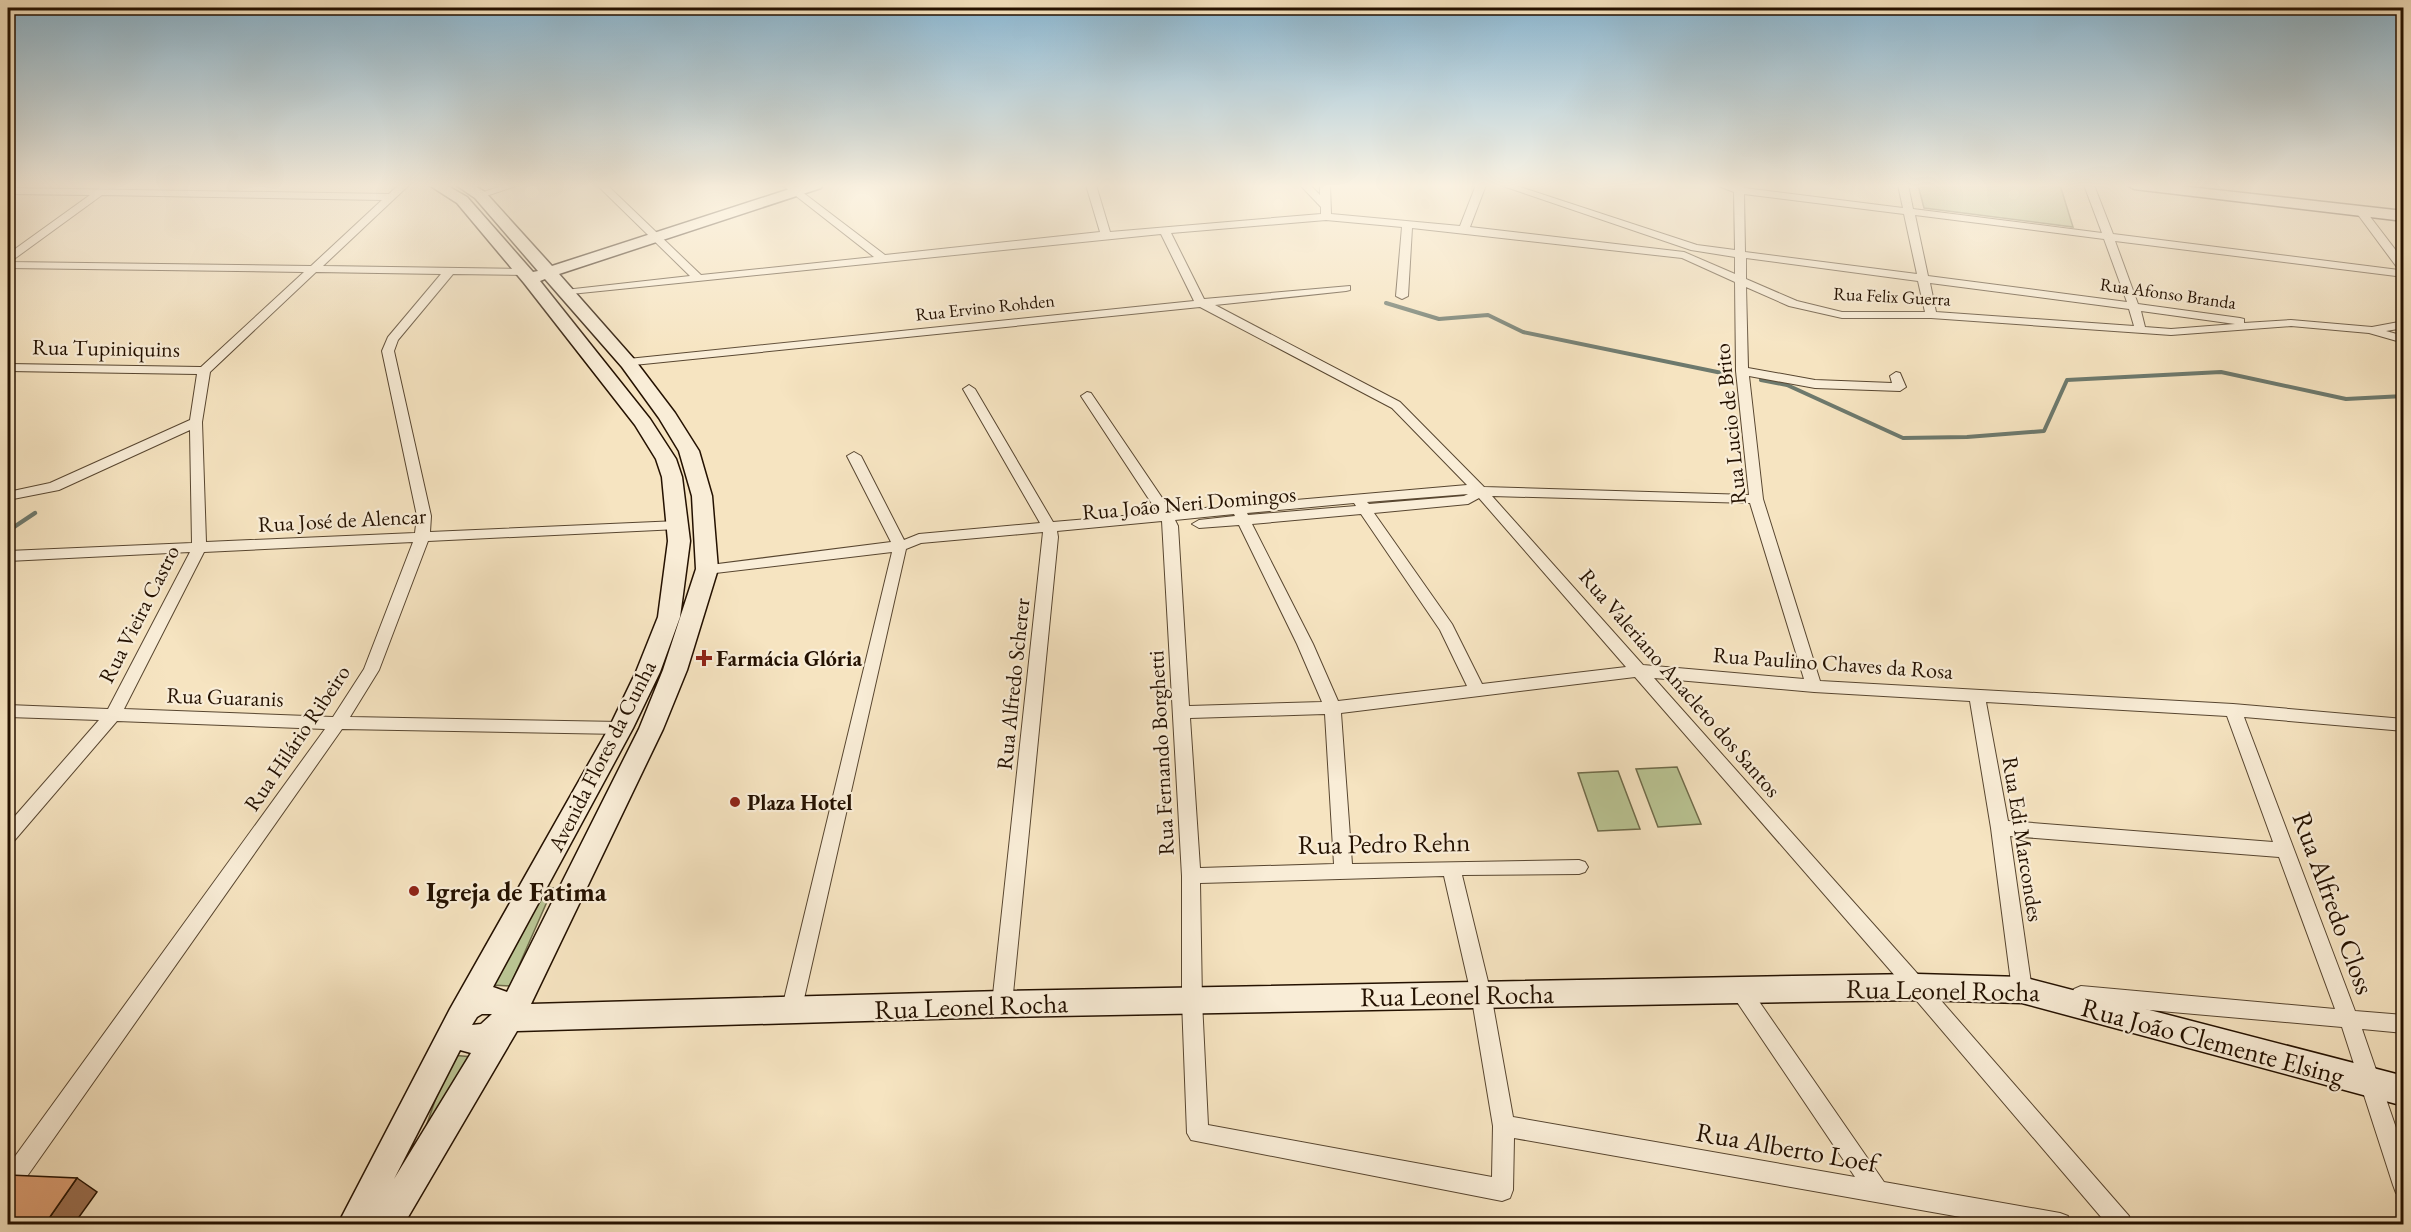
<svg xmlns="http://www.w3.org/2000/svg" width="2411" height="1232" font-family="'EB Garamond',serif">
  <style>
    .green { fill: #bac594; stroke: #6f6b4a; stroke-width: 1.5 }
    .lines { fill: none; stroke-linecap: round; stroke-linejoin: round }
    .stream-far1 { stroke: #6d796d; stroke-width: 4 }
    .stream { stroke: #6d796d; stroke-width: 4.5 }
    .street-casing { stroke: #584630; stroke-width: 2 }
    .secondary-casing { stroke: #241100; stroke-width: 3 }
    .street { fill: #f9edd7; fill-rule: evenodd }
    .secondary { fill: #f9edd7; fill-rule: evenodd }
    .shaded-wall { fill: #9b6f51; stroke: #241100; stroke-width: 1.5 }
    .building { fill: #dd9f74; stroke: #241100; stroke-width: 1.5 }
    .poi-dot { fill: #8f2418; stroke: #f9edd7; stroke-width: 2 }
    .labels { text-anchor: middle; dominant-baseline: central; stroke-width: 4.5; stroke-linejoin: round; paint-order: stroke }
    .far-street-label { font-size: 18px; fill: #241100; stroke: #f9edd7 }
    .street-label { font-size: 22px; fill: #241100; stroke: #f9edd7 }
    .poi-label { font-size: 22px; font-weight: bold; fill: #241100; stroke: #f9edd7; text-anchor: start }
    .near-street-label { font-size: 27px; fill: #241100; stroke: #f9edd7 }
    .near-poi-label { font-size: 27px; font-weight: bold; fill: #241100; stroke: #f9edd7; text-anchor: start }
  </style>
  <rect width="100%" height="100%" fill="#f6e4c1"/>
  <filter id="stains"><feTurbulence type="fractalNoise" baseFrequency=".00333" numOctaves="4"/><feColorMatrix values="0 0 0 0 .2 0 0 0 0 .09 0 0 0 0 .02 0 0 0 .5 -.17"/></filter>
  <radialGradient id="worn" r=".72"><stop offset=".6" stop-color="#630" stop-opacity="0"/><stop offset="1" stop-color="#630" stop-opacity=".3"/></radialGradient>
  <path class="green" d="M1918 185H2060L2073 227 1924 208Z
    M1677 767 1701 824 1658 827 1636 769Z
    M1618 771 1640 829 1598 831 1578 773Z
    M548 887 553 888 510 986 492 985Z
    M451 1055 473 1057 423 1135Z"/>
  <g class="lines">
    <path class="stream-far1" d="M1386 303 1439 319 1488 315 1523 332 1722 373
      M1761 380 1787 385 1903 438 1967 437 2044 431 2067 380 2221 372 2346 399 2404 396"/>
    <path class="stream" d="M8 531 35 513"/>
    <defs>
      <path id="street" d="M398 185H409L323 266 525 269 530 272 525 275 453 274 398 340 394 351 431 516 430 532 678 521 685 525 678 529 428 541 379 670 350 717 621 722 627 724 629 728 627 732 621 734 342 729 16 1192 8 1195V1166L325 729 117 721 14 841 8 843V824L99 720 8 717V705L108 709 190 552 8 561V551L192 543 190 430 59 490 8 500V492L50 483 190 420 197 374 8 371V364L201 367 304 272 8 268V254L90 195 8 194V188L389 194ZM102 195 382 200 311 266 10 262ZM316 272 441 274 388 337 382 351 417 516 415 533 206 542 202 422 210 372ZM413 542 364 669 333 717 124 709 204 552Z
        M504 185H519L480 198 475 195Z
        M597 185H607L701 275 874 257 782 185H793L885 255 1100 232 1086 185H1096L1110 232 1321 214V207L1300 185H1310L1320 195V185H1330L1331 214 1460 226 1476 185H1486L1470 227 1684 252 1735 274V257L1691 250 1500 185H1514L1697 245 1735 250 1734 192 1716 185H1744V188L1903 208 1898 185H1908L1913 209 2102 233 2084 185H2094L2113 234 2399 270 2356 212 2365 210 2404 261V277L2115 241 2138 304 2240 318 2244 319V323L2291 320 2372 327 2404 321V328L2386 331 2404 336V343L2369 333 2291 326 2171 335 1931 318H1842L1789 306 1746 287 1748 368 1815 380 1892 383 1890 376 1896 372 1900 373 1906 387 1900 391 1815 388 1749 376 1763 499 1820 681 2233 704 2404 719V731L2244 717 2355 1011 2404 1015V1033L2362 1029 2404 1151V1196L2396 1193 2393 1185 2342 1027 2081 1004 2074 1001 2071 995 2074 989 2081 986 2335 1009 2279 857 2010 836 2031 983 2037 990 2034 996 2027 999 2015 996 2012 990 1991 828 1970 701 1814 692 1654 678 1924 981 2129 1216 2132 1224H2107L1910 993 1635 677 1341 713 1352 864 1579 860 1585 862 1588 867 1585 872 1579 874 1462 875 1491 994 1513 1117 1855 1177 1733 996 1730 990 1733 984 1740 981 1747 984 1884 1182 2060 1213 2068 1216 2071 1224H2000L1514 1138 1513 1190 1510 1198 1502 1201 1191 1140 1187 1133 1182 1001V876L1162 521 1057 531 1058 537 1012 1004 1009 1010 1002 1013 995 1010 992 1004 1043 532 921 543 906 549 801 1012 798 1018 791 1021 784 1018 781 1012 892 552 707 574 700 569 702 566 891 542 847 456 854 452 861 456 904 540 919 534 1040 523 963 389 969 385 975 389 1053 522 1158 513 1081 396 1087 392 1091 393 1171 511 1467 485 1392 408 1200 307 624 366V360L628 359 1194 301 1161 234 561 295V291L565 290 690 276ZM1744 194 1904 214 1917 274 1745 252ZM1915 215 2104 239 2127 302 1928 276ZM1326 220 1402 227 1396 296 1402 299 1408 296 1412 228 1682 258 1735 282 1736 371 1749 495 1484 487 1400 402 1215 305 1346 291 1350 290V286L1204 299 1171 233ZM1746 258 1918 281 1925 312H1842L1797 301 1746 279ZM1930 283 2129 309 2134 326 1936 312ZM2141 311 2235 324 2171 329 2145 327ZM1468 494 1464 496 1369 504 1367 502ZM1492 496 1750 503 1804 679 1643 665ZM1479 498 1626 667 1482 684 1452 624 1374 513 1468 504ZM1354 503 1356 506 1248 515 1247 513ZM1234 514 1235 516 1199 520 1192 524 1199 528 1239 525 1297 644 1322 702 1189 706 1178 526 1175 520ZM1361 514 1440 630 1467 686 1338 701 1313 644 1252 524ZM1986 702 2227 716 2273 842 2008 821ZM1325 714 1334 864 1200 868 1190 718ZM1444 876 1471 994 1493 1126 1492 1177 1208 1125 1202 1001 1200 883Z"/>
      <path id="secondary" d="M429 185H446L467 197 533 272 538 271 475 198 456 185H473L485 192 552 266 802 185H823L821 188 559 274 634 359 675 413 699 451 712 496 718 569 687 670 663 729 531 1004 1002 991 1740 977 1917 974 2022 977 2404 1076V1106L2022 1003 1917 1000 1740 1003 1002 1017 517 1031 404 1224H338L450 1009 610 726 636 672 658 617 668 541 662 477 656 459 635 425 524 283 457 203ZM545 279 622 367 659 418 679 451 692 496 696 569 663 670 639 729 507 992 493 987 633 728 660 672 680 617 690 541 682 477 676 459 650 419 540 281ZM482 1014H492L481 1024 472 1025 477 1017ZM460 1050 471 1053 394 1179Z
        M2127 185H2171L2404 211V221L2134 189Z"/>
    </defs>
    <use href="#street" class="street-casing"/>
    <use href="#secondary" class="secondary-casing"/>
    <use href="#street" class="street"/>
    <use href="#secondary" class="secondary"/>
  </g>
  <path class="shaded-wall" d="M77 1178 97 1192 74 1224H45Z"/>
  <path class="building" d="M9 1175 77 1178 45 1224H8V1178Z"/>
  <linearGradient id="sky" x2="0" y2="1"><stop stop-color="#8ab8d4"/><stop offset="0.52" stop-color="#fbf3e3"/><stop offset="1" stop-color="#fbf3e3" stop-opacity="0"/></linearGradient>
  <rect width="2411" height="357" fill="url(#sky)"/>
  <g class="poi-dot">
    <path d="M701 649h6v6h6v6h-6v6h-6v-6h-6v-6h6z"/>
    <circle cx="735" cy="802" r="6"/>
    <circle cx="414" cy="891" r="6"/>
  </g>
  <g class="labels">
    <g class="far-street-label">
      <text transform="translate(2168 293) rotate(8)">Rua Afonso Branda</text>
      <text transform="translate(1892 296) rotate(3)">Rua Felix Guerra</text>
      <text transform="translate(985 307) rotate(-6)">Rua Ervino Rohden</text>
    </g>
    <g class="street-label">
      <text transform="translate(106 348) rotate(1)">Rua Tupiniquins</text>
      <text transform="translate(1730 424) rotate(-96)">Rua Lucio de Brito</text>
      <text transform="translate(1189 503) rotate(-5)">Rua João Neri Domingos</text>
      <text transform="translate(342 520) rotate(-3)">Rua José de Alencar</text>
      <text transform="translate(139 614) rotate(-63)">Rua Vieira Castro</text>
      <text transform="translate(1833 663) rotate(4)">Rua Paulino Chaves da Rosa</text>
      <text transform="translate(1680 683) rotate(49)">Rua Valeriano Anacleto dos Santos</text>
      <text transform="translate(1013 684) rotate(-84)">Rua Alfredo Scherer</text>
      <text transform="translate(225 697) rotate(2)">Rua Guaranis</text>
      <text transform="translate(297 738) rotate(-56)">Rua Hilário Ribeiro</text>
      <text transform="translate(1161 753) rotate(-93)">Rua Fernando Borghetti</text>
      <text transform="translate(602 756) rotate(-63)">Avenida Flores da Cunha</text>
      <text transform="translate(2023 839) rotate(81)">Rua Edi Marcondes</text>
    </g>
    <g class="poi-label">
      <text x="716" y="658">Farmácia Glória</text>
      <text x="747" y="802">Plaza Hotel</text>
    </g>
    <g class="near-street-label">
      <text transform="translate(1384 843) rotate(-1)">Rua Pedro Rehn</text>
      <text transform="translate(2334 903) rotate(70)">Rua Alfredo Closs</text>
      <text transform="translate(1943 990) rotate(1)">Rua Leonel Rocha</text>
      <text transform="translate(1457 995) rotate(-1)">Rua Leonel Rocha</text>
      <text transform="translate(971 1006) rotate(-2)">Rua Leonel Rocha</text>
      <text transform="translate(2213 1041) rotate(15)">Rua João Clemente Elsing</text>
      <text transform="translate(1787 1147) rotate(10)">Rua Alberto Loef</text>
    </g>
    <g class="near-poi-label">
      <text x="426" y="891">Igreja de Fatima</text>
    </g>
  </g>
  <rect width="2411" height="1232" fill="none" stroke="#f6e4c1" stroke-width="30"/>
  <rect x="9" y="9" width="2393" height="1214" fill="none" stroke="#241100" stroke-width="3"/>
  <rect x="15" y="15" width="2381" height="1202" fill="none" stroke="#241100" stroke-width="1.5"/>
  <rect width="100%" height="100%" filter="url(#stains)"/>
  <rect width="100%" height="100%" fill="url(#worn)"/>
</svg>
